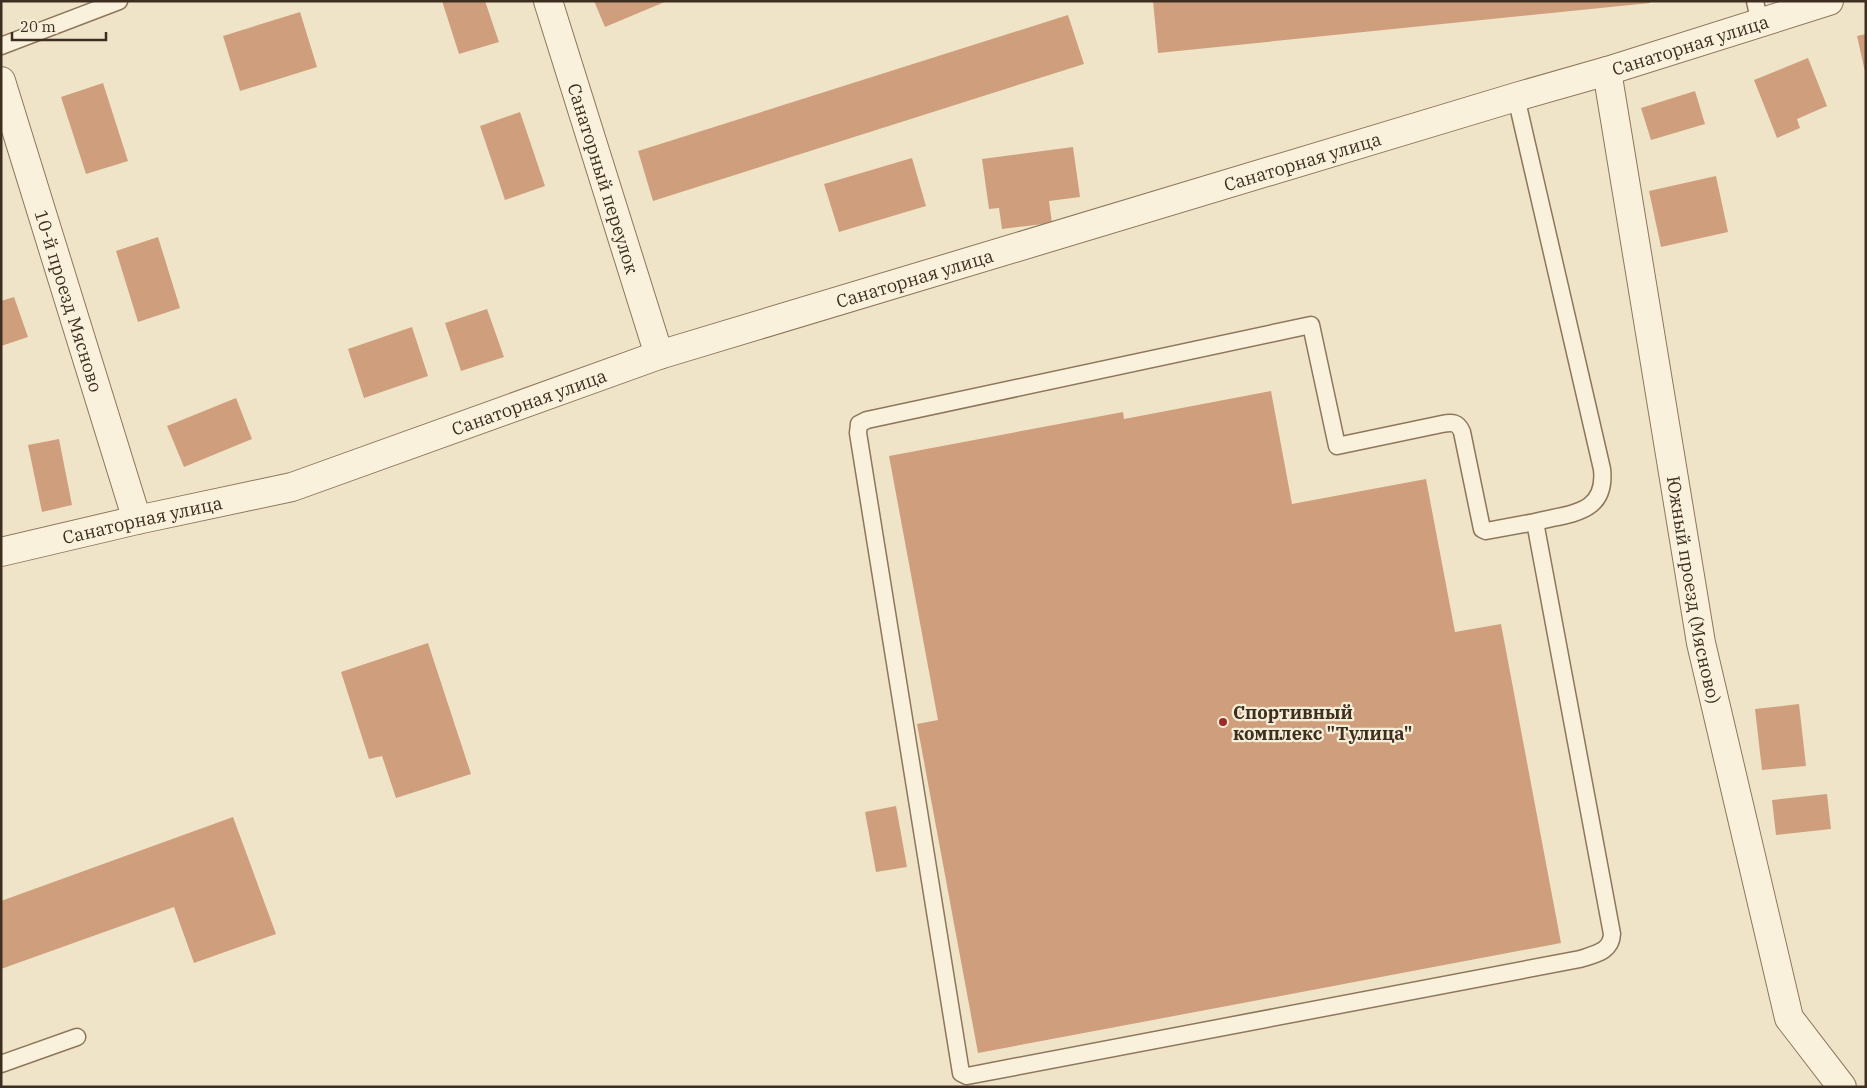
<svg xmlns="http://www.w3.org/2000/svg" width="1867" height="1088" font-family="'IBM Plex Serif',serif">
  <style>
    .building { fill: #cf9f7d }
    .lines { fill: none; stroke-linecap: round; stroke-linejoin: round }
    .service-casing { stroke: #8d765c; stroke-width: 19 }
    .minor-casing { stroke: #8d765c; stroke-width: 30 }
    .service { stroke: #faf1dc; stroke-width: 16 }
    .minor { stroke: #faf1dc; stroke-width: 28 }
    .poi-dot { fill: #9e2a2b; stroke: #f7eed8; stroke-width: 2 }
    .labels { text-anchor: middle; dominant-baseline: central; stroke-width: 4.5; stroke-linejoin: round; paint-order: stroke }
    .street-label { font-size: 18px; fill: #3d2e20; stroke: #f7eed8 }
    .poi-label { font-size: 18px; font-weight: bold; fill: #3d2e20; stroke: #f7eed8; text-anchor: start }
  </style>
  <rect width="100%" height="100%" fill="#f0e4c8"/>
  <path class="building" d="M442 1H485L499 42 459 54Z
    M594 1H667L605 27Z
    M1153 1H1650V3L1158 53Z
    M300 12 317 67 240 91 223 36Z
    M1068 15 1084 64 653 201 638 151Z
    M1866 34V72H1865L1857 36Z
    M1808 58 1827 106 1797 119 1800 128 1777 138 1754 80Z
    M103 83 128 161 86 174 61 97Z
    M1695 91 1705 124 1651 140 1641 108Z
    M520 112 545 186 505 200 480 126Z
    M1073 147 1080 197 1049 201 1052 223 1002 229 999 208 989 209 982 159Z
    M912 158 926 206 839 232 824 184Z
    M1716 176 1728 232 1661 247 1649 191Z
    M158 237 180 308 138 322 116 251Z
    M14 297 28 337 1 346V301Z
    M487 309 504 357 461 371 445 323Z
    M412 327 428 376 364 398 348 349Z
    M1271 391 1292 504 1426 479 1455 632 1501 624 1561 943 978 1053 917 724 938 720 889 456 1123 412 1124 419Z
    M236 398 252 439 184 467 167 426Z
    M59 439 72 505 42 512 28 445Z
    M428 643 471 774 396 798 382 756 369 759 341 672Z
    M1799 704 1806 766 1762 770 1755 709Z
    M1827 794 1831 829 1776 835 1772 800Z
    M896 806 907 867 876 872 865 812Z
    M233 817 276 934 194 963 174 907 1 969V901Z"/>
  <g class="lines">
    <defs>
      <path id="service" d="M1755 1 1760 24
        M1 46 119 1
        M1516 97 1602 469C1607 515 1569 513 1535 522L1612 934C1611 952 1595 954 1580 959L967 1076 961 1073 858 433 859 424 867 420 1311 325 1337 446 1442 424C1452 422 1458 422 1462 432L1482 529 1486 531 1535 522
        M1 1064 77 1037"/>
      <g id="minor">
        <path id="s1" d="M548 1 659 355"/>
        <path id="s2" d="M1607 71 1701 643 1789 1018 1842 1087"/>
        <path id="s3" d="M1 81 137 520"/>
        <path id="s4" d="M1 552 137 520 292 487 659 355 1516 97 1607 71 1829 1"/>
      </g>
    </defs>
    <use href="#service" class="service-casing"/>
    <use href="#minor" class="minor-casing"/>
    <use href="#service" class="service"/>
    <use href="#minor" class="minor"/>
  </g>
  <circle class="poi-dot" cx="1223" cy="722" r="5"/>
  <g class="labels">
    <g class="street-label">
      <text stroke="none"><textPath href="#s4" startOffset="1765">Санаторная улица</textPath></text>
      <text stroke="none"><textPath href="#s4" startOffset="1360">Санаторная улица</textPath></text>
      <text stroke="none"><textPath href="#s1" startOffset="186">Санаторный переулок</textPath></text>
      <text stroke="none"><textPath href="#s4" startOffset="955">Санаторная улица</textPath></text>
      <text stroke="none"><textPath href="#s3" startOffset="230">10-й проезд Мясново</textPath></text>
      <text stroke="none"><textPath href="#s4" startOffset="550">Санаторная улица</textPath></text>
      <text stroke="none"><textPath href="#s4" startOffset="145">Санаторная улица</textPath></text>
      <text stroke="none"><textPath href="#s2" startOffset="526">Южный проезд (Мясново)</textPath></text>
    </g>
    <g class="poi-label">
      <text x="1233" y="712">Спортивный<tspan x="1233" dy="21">комплекс "Тулица"</tspan></text>
    </g>
  </g>
  <rect width="1867" height="1088" fill="none" stroke="#3d2e20" stroke-width="5"/>
  <path d="M12 32v8h94v-8" fill="none" stroke="#3d2e20" stroke-width="2.5"/>
  <text x="20" y="32" font-size="15" fill="#3d2e20" stroke="#f7eed8" stroke-width="4" paint-order="stroke">20 m</text>
</svg>
